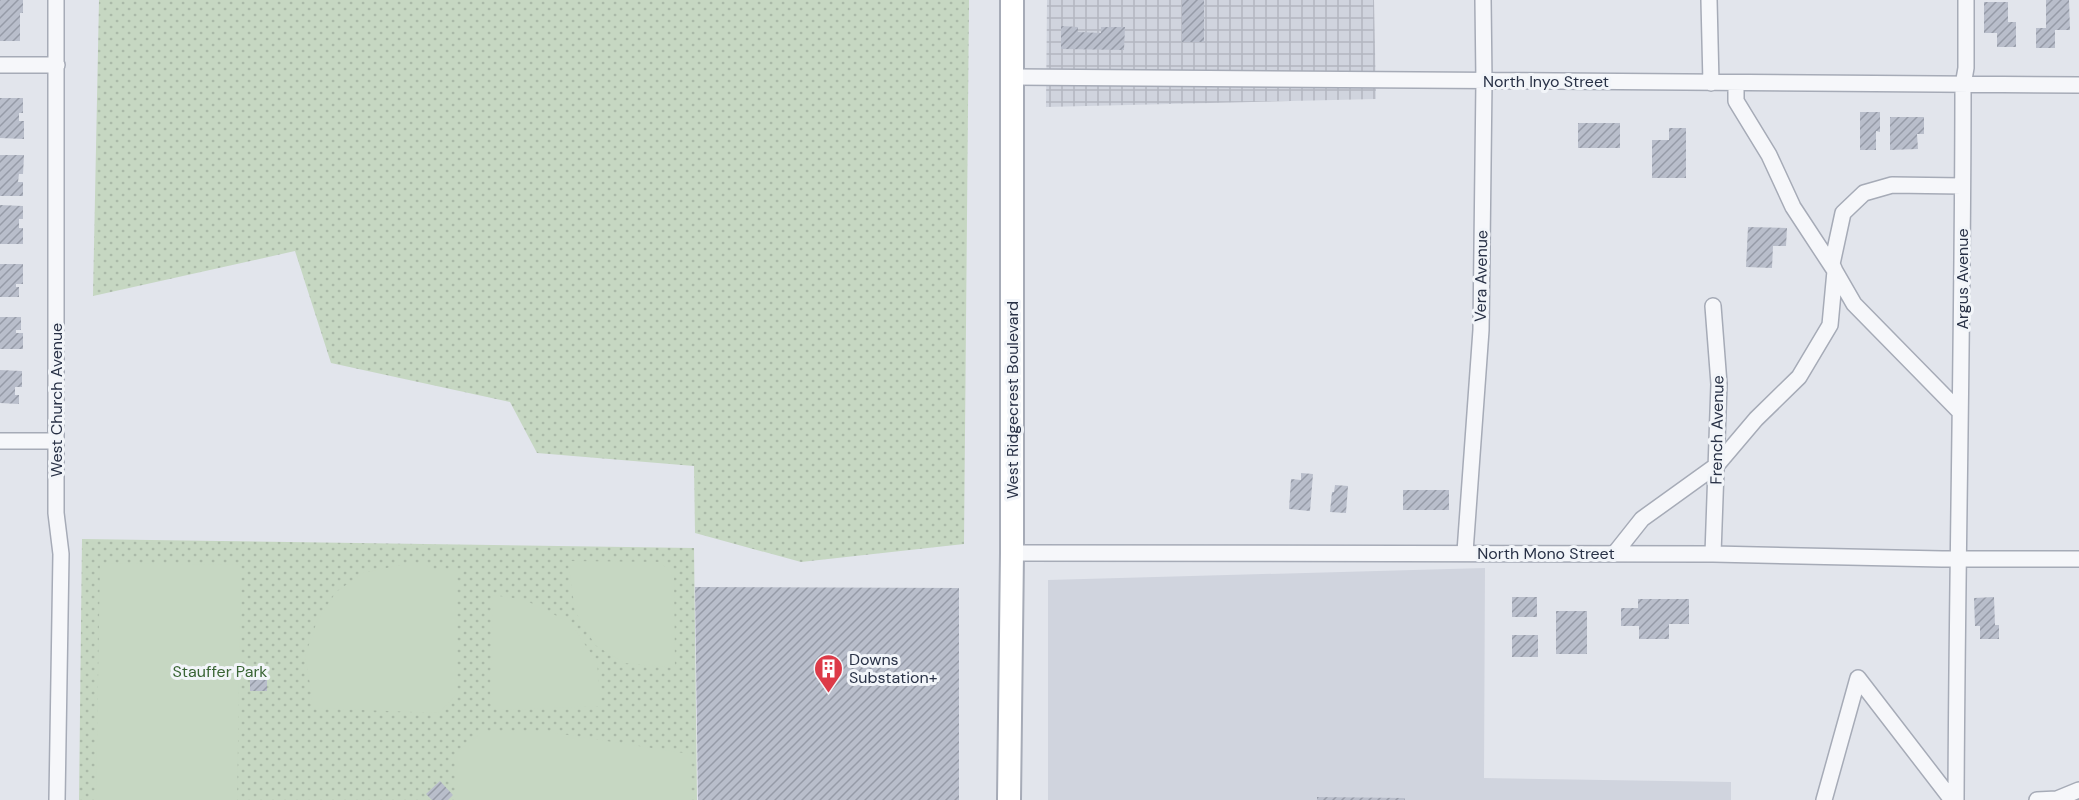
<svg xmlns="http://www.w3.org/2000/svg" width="2079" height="800" font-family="'DM Sans',sans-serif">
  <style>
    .built { fill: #d0d4de }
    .industrial { fill: url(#industrial-grid) }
    .grass { fill: url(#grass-dots) }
    .pitch { fill: #c6d7c2 }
    .building { fill: url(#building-hatch) }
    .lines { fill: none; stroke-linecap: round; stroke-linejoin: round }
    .street-casing { stroke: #a6abb7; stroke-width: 18 }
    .secondary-casing { stroke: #a6abb7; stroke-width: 26 }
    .street { stroke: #f6f7fa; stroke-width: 15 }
    .secondary { stroke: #fff; stroke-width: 22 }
    .labels { text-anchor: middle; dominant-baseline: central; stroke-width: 6; stroke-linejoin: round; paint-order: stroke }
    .street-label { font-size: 16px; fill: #283146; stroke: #f2f5f9 }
    .poi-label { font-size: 16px; fill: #283146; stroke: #f2f5f9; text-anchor: start }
    .park-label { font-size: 16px; fill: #396434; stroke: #f2f5f9 }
  </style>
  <defs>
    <pattern id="industrial-grid" width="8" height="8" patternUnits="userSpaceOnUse" patternTransform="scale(1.5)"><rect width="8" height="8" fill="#d0d4de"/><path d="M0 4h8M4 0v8" fill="none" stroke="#b3b6c0"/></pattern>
    <pattern id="grass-dots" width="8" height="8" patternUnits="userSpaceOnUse" patternTransform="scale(1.5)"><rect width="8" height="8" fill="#c6d7c2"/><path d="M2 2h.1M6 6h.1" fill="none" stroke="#aab9a8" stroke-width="1.8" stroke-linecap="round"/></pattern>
    <pattern id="building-hatch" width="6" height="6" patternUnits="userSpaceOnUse" patternTransform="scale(1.5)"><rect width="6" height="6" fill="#b9becb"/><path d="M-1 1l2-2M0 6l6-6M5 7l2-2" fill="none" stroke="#969ba7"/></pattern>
  </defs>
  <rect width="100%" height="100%" fill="#e2e5ec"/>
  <path class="built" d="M1485 568 1484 778 1731 782V800H1048V580Z"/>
  <path class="industrial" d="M1047 0H1374L1376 99 1046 107Z"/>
  <path class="grass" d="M99 0H969L964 544 801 562 695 533 694 466 537 453 510 402 331 363 295 251 93 296Z
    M82 539 694 548 697 800H79Z"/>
  <path class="pitch" d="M568 561 660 562 674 575 675 668 624 663 595 645 575 611Z
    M100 563 241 565 237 800H96Z
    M401 565H425L436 570H456V695L439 713 311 708 312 696 305 656 317 621 336 592 363 573Z
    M493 595 525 600 571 623 597 663 601 706 500 710 490 700Z
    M481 733H555L690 754V800H457V752Z"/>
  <path class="building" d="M0 0H23V13H20V41H0Z
    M1182 0H1204V42H1182Z
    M2046 0H2069L2070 30H2055V48H2036V28H2046Z
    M1984 2H2008V22H2016V47H1997V33H1984Z
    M1061 26 1078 27V32L1101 33V27H1125L1124 50 1061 49Z
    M0 98H23V113H19V121H24V139L0 138Z
    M1860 112H1880V132L1876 131V150H1860Z
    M1890 117H1924V134H1917L1918 149 1890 150Z
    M1578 123H1620V148H1578Z
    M1669 128H1686V178H1652V140H1669Z
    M0 155H24L23 174H19L18 182H23V196H0Z
    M0 205 23 206V219H19V228H23V244H0Z
    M1748 227 1787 228 1786 246H1773L1772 268 1746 267Z
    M0 264H23V284H16V287H19V297H0Z
    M0 317H21V330H16V333H23V349H0Z
    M0 370 22 371V387H15V395H19V404L0 403Z
    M1301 473 1313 474 1310 511 1289 509 1291 479 1301 480Z
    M1335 485 1348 486 1346 513 1330 512 1332 492H1334Z
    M1403 490H1449V510H1403Z
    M695 587 959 588V800H698Z
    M1512 597H1537V617H1512Z
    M1994 597 1995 625H1999V639H1980V626H1975L1974 598Z
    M1638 599H1689V624H1669V639H1639V626H1621V608H1638Z
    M1556 611H1587V654H1556Z
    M1512 635H1538V657H1512Z
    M250 673H267V691H250Z
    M440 781 453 795 448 800H432L426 794Z
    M1317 797 1405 798V800H1317Z"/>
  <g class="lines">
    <defs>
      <path id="street" d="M56 0V513L61 554 57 800
        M1709 0 1711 83
        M0 65H57
        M1012 77 2079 85
        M1736 83V101L1769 155 1793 207 1835 271 1854 304 1960 412
        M1713 306 1719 384 1713 554
        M0 441H56
        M1465 552 1481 330 1484 81 1483 0
        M1012 553 1713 554 1942 559H2079
        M1615 553 1642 519 1717 465 1756 419 1799 377 1830 325 1835 271 1832 264 1843 213 1864 193 1892 185 1962 186
        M1824 800 1858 678 1952 800
        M1956 800C1957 562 1963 323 1963 85L1966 68V0
        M2037 800 2057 799 2079 790"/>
      <path id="secondary" d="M1009 800 1012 553V0"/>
    </defs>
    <use href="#street" class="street-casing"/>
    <use href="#secondary" class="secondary-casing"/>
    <use href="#street" class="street"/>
    <use href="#secondary" class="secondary"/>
  </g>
  <defs>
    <symbol id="building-pin" viewBox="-11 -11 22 30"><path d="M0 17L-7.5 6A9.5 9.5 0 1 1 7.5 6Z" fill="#dd3b48" stroke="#f2f5f9"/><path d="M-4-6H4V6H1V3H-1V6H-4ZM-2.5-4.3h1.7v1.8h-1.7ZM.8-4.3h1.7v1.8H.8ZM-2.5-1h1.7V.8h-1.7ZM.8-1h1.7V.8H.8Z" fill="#fff"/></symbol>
  </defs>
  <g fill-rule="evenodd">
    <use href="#building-pin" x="812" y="652" width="33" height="45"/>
  </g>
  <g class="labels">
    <g class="street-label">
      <text x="1546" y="81">North Inyo Street</text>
      <text transform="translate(1481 276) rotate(-89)">Vera Avenue</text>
      <text transform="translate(1962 279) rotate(-90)">Argus Avenue</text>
      <text transform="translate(56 400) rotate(-90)">West Church Avenue</text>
      <text transform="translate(1012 400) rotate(-90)">West Ridgecrest Boulevard</text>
      <text transform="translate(1717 430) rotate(-89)">French Avenue</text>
      <text x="1546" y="553">North Mono Street</text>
    </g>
    <g class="poi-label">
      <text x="849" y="659">Downs<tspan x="849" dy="18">Substation+</tspan></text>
    </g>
    <g class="park-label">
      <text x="220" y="671">Stauffer Park</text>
    </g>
  </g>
</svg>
